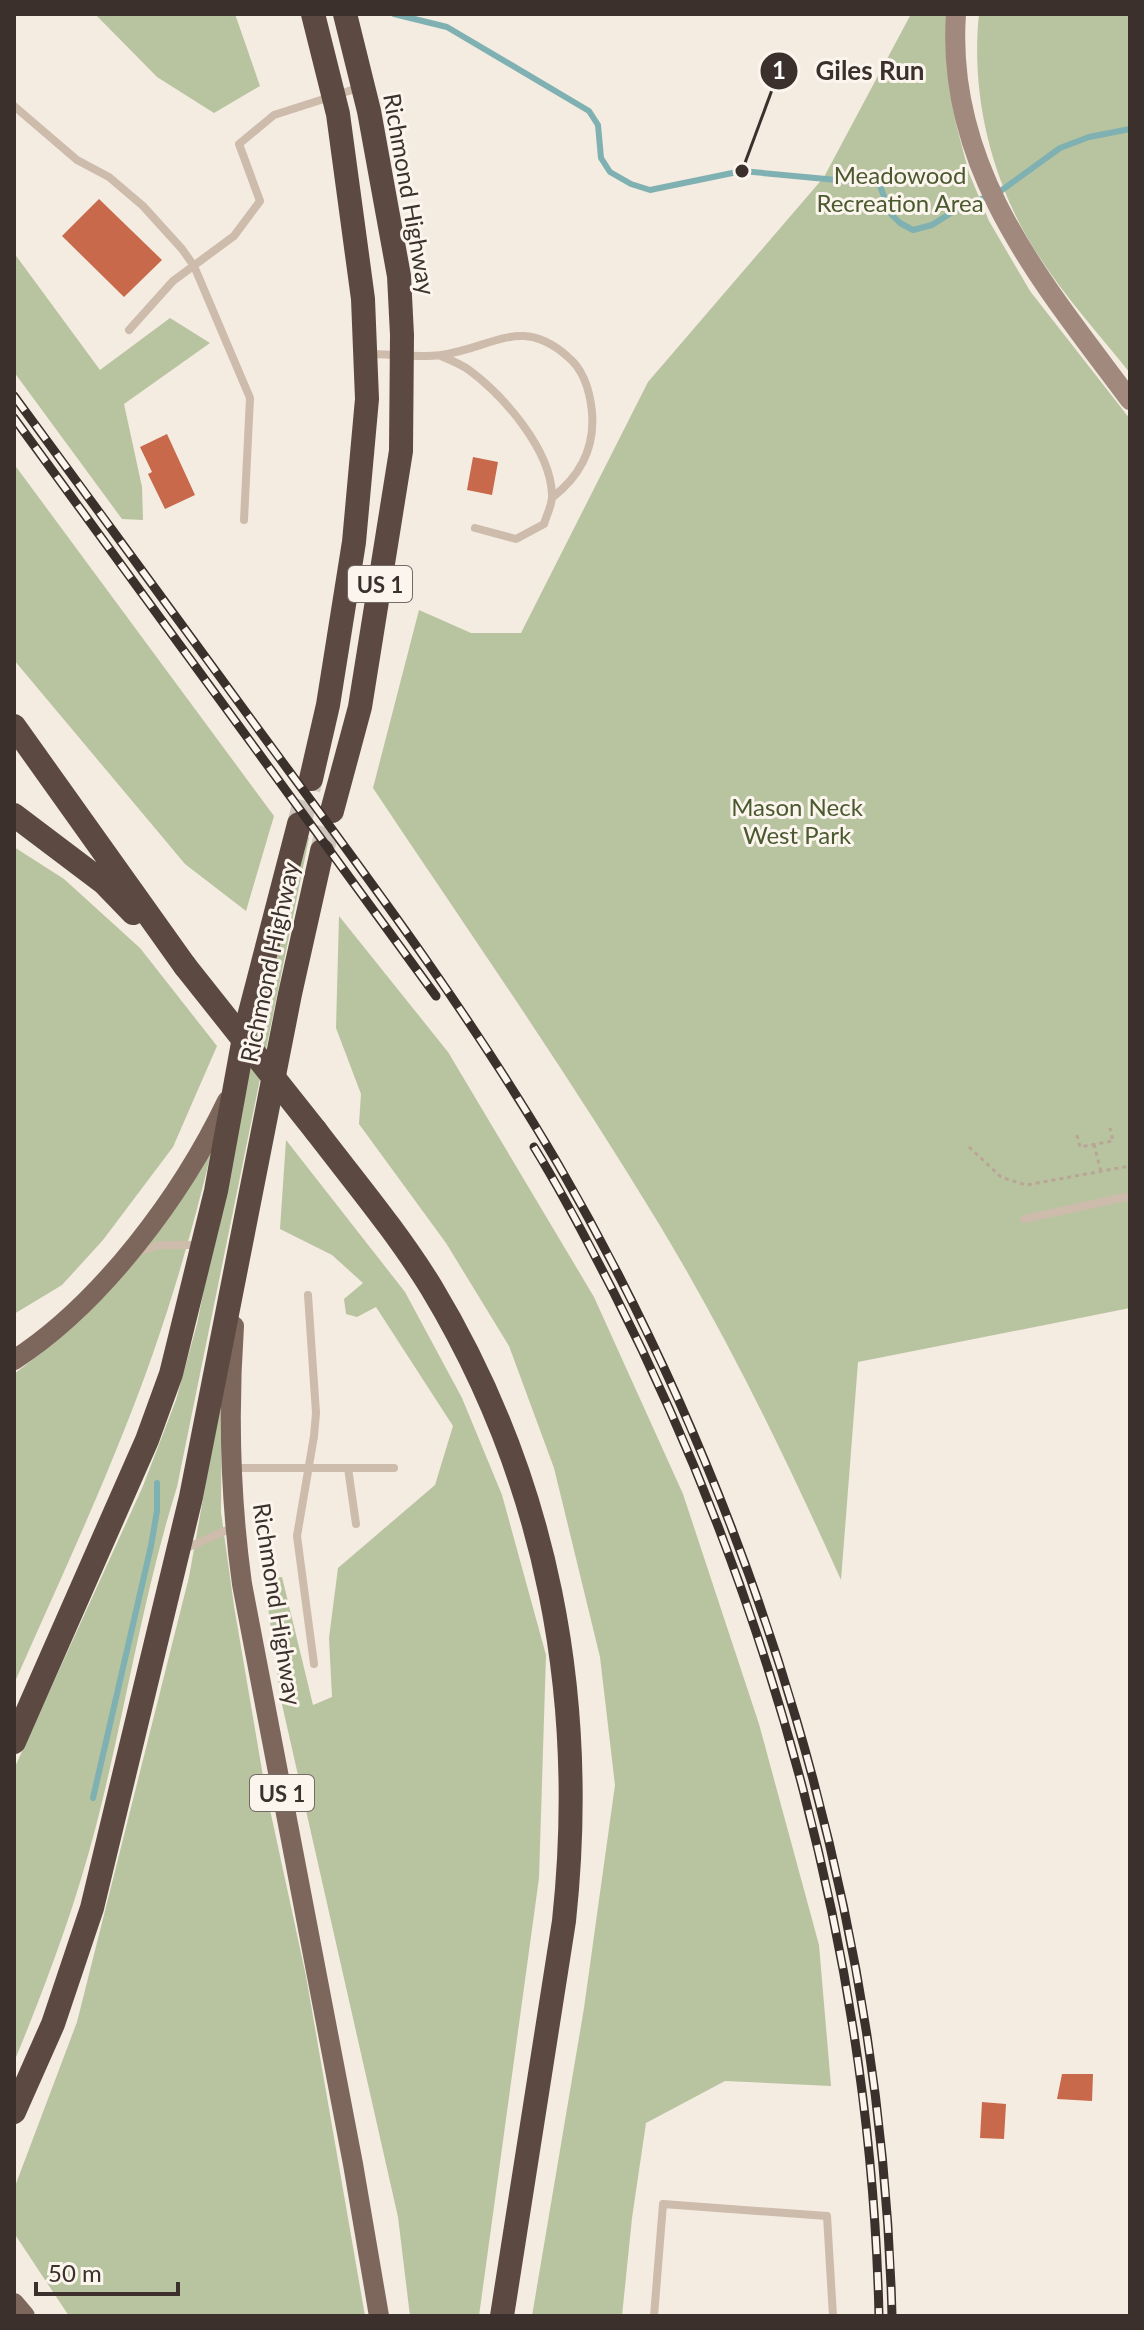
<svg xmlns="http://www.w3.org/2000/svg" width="1144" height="2330" font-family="Lato,sans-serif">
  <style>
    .green { fill: #b8c4a0 }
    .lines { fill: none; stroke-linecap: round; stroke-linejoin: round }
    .stream { stroke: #7fb0b2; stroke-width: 6 }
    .building { fill: #c8694b }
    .highway-tunnel { stroke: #cfc6bd; stroke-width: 24; stroke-dasharray: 24 12; stroke-linecap: butt }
    .path { stroke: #b9a596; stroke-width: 3; stroke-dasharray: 4 4; stroke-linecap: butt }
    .lane { stroke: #cdbbac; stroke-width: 8 }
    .secondary { stroke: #a18a7d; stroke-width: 20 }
    .primary { stroke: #7d675c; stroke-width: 20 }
    .highway { stroke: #5c4a42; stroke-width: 24 }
    .rail-casing { stroke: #3b302b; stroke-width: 9 }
    .rail { stroke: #fbf5ee; stroke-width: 6; stroke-dasharray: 18; stroke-linecap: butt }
    .highway-bridge { stroke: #5c4a42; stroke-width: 24 }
    .labels { text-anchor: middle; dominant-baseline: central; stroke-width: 6; stroke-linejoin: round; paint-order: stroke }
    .shield { fill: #fbf5ee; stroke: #756b66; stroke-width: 2 }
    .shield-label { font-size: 22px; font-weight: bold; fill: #3b302b }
    .park-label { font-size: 24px; fill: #4a5a2e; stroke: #fbf5ee }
    .street-label { font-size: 24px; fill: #3b302b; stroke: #fbf5ee }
    .leader { fill: none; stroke: #3b302b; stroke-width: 3 }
    .callout-dot { fill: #3b302b; stroke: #fbf5ee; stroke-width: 3 }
    .mark-label { font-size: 24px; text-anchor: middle; font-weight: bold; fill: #fff }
    .callout-label { font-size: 26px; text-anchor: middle; font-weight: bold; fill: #3b302b; stroke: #fbf5ee; stroke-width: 6; stroke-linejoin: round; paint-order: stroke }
  </style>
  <rect width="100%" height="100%" fill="#f4ebe1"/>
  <path class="green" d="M95 14H235L260 86 214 113 157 77Z
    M911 14H946L948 73 956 124 969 173 989 221 1030 291 1130 419V1308L858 1362 841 1580C786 1458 728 1338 659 1224 569 1075 469 932 373 788L419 610 471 633H521L648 382 824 177Z
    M979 14H1130V373C1095 329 1055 286 1027 237 989 170 971 91 979 14Z
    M14 253 100 370 170 318 210 343 124 404 142 487 143 520 122 519 14 372Z
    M14 464 274 816 246 911 185 864 14 660Z
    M305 833 309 838 177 1487C142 1599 125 1713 96 1826 75 1907 46 1985 14 2062V1769L143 1486 176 1400 197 1324 260 1010Z
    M14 847 64 879 140 948 217 1046 173 1147 103 1240 62 1285 14 1314Z
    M339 916 448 1052 594 1297 683 1494 759 1724 819 1945 831 2086 725 2081 646 2123 632 2218 622 2316H532L584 2008 615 1785 600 1657 554 1468 509 1346 446 1243 359 1124 361 1094 336 1028Z
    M286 1140 405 1292 462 1398 502 1495 546 1655 539 1878 479 2316H410L398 2217 281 1700 264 1579 282 1577 313 1705 332 1697 329 1638 338 1568 435 1485 453 1426 376 1307 357 1317 346 1314 344 1299 363 1283 332 1255 280 1229Z
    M212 1149C189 1247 159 1345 121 1438 88 1521 50 1602 14 1684V1374L41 1353 102 1298Z
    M222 1393 221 1512 234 1606 264 1782 306 1976 365 2316H69L14 2233V2189L77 2022 189 1577Z"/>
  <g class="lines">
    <path class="stream" d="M394 14 447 27 589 111 598 125 601 158 610 172 631 184 650 190 742 171 858 182 878 181 891 214 900 223 913 230 932 225 954 211 1002 190 1060 148 1089 137 1130 129
      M93 1798 151 1546 157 1511V1483"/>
  </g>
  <path class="building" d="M99 199 162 260 124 297 62 236Z
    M167 434 195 495 165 509 148 474 152 472 140 447Z
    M473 457 498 462 492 495 467 490Z
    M1062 2074H1093L1092 2101 1057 2099Z
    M982 2102 1006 2104 1004 2139 980 2138Z"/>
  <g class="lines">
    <path class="highway-tunnel" d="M299 824 311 779
      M322 851 332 811"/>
    <path class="path" d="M1077 1135 1080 1147 1113 1141 1110 1128
      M1094 1144 1101 1172
      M969 1147 1001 1177 1026 1185 1130 1166"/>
    <path class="lane" d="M14 106 77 160 109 177 143 206 182 249 194 266 250 398 244 520
      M129 330 173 281 234 236 260 201 239 144 274 115 358 88
      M367 354C391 354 418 358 441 355 493 348 521 315 568 357 584 370 590 392 592 412 595 448 580 476 553 497
      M441 356C450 360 461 364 469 370 504 396 550 449 552 494 553 503 547 514 544 524L516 539 475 528
      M1024 1219 1130 1196
      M138 1252 160 1245H199
      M308 1295 316 1413 314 1436 297 1536 314 1664
      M232 1468H394
      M348 1468 356 1524
      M184 1549 234 1527
      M654 2316 663 2204 827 2216 833 2316"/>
    <path class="secondary" d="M956 14C945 170 1043 283 1130 400"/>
    <path class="primary" d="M234 1326C228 1413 230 1497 242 1584L353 2164 379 2316
      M14 1360C102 1303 182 1195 227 1101
      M14 2303 25 2316"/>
    <path class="highway" d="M14 726 185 966
      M311 779 328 705 354 542 367 399 363 299 338 114 313 14
      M332 811 360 707 401 451 402 335 399 276 369 111 345 14
      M14 815 104 883 133 913
      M316 1131C355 1182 397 1232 431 1287 548 1481 588 1697 564 1921L502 2316
      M14 1742 147 1440 171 1374 216 1191 245 1032 299 824
      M14 2112 53 2024 92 1908 191 1497 290 994 322 851"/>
    <defs>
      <path id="rail" d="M14 396C106 521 197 646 289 771 383 898 478 1027 558 1164 758 1510 882 1915 892 2316
        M14 418 436 996
        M534 1147C563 1194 589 1244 614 1293 773 1605 871 1965 879 2316"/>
    </defs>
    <use href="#rail" class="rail-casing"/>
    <use href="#rail" class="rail"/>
    <path class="highway-bridge" d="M185 966 316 1131"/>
  </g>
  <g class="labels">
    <g class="shield">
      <rect x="348" y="566" width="64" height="36" rx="6"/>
      <rect x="250" y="1775" width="64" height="36" rx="6"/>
    </g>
    <g class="shield-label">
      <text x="380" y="584">US 1</text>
      <text x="282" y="1793">US 1</text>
    </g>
    <g class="park-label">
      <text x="900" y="174">Meadowood<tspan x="900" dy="28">Recreation Area</tspan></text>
      <text x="797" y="806">Mason Neck<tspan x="797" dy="28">West Park</tspan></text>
    </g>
    <g class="street-label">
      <text transform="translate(410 194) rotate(80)">Richmond Highway</text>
      <text transform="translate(269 962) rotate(-78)">Richmond Highway</text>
      <text transform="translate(278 1604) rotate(81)">Richmond Highway</text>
    </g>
  </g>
  <path class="leader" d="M742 171L779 71"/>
  <g class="callout-dot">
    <circle cx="742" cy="171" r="8"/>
    <circle cx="779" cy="71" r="20"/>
  </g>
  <g class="mark-label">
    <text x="779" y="79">1</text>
  </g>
  <g class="callout-label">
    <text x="870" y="80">Giles Run</text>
  </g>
  <rect width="1144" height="2330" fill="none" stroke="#3b302b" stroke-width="32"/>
  <path d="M36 2282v12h142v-12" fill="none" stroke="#3b302b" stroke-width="4"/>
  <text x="48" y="2282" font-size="24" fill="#3b302b" stroke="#fbf5ee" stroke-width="6" paint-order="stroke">50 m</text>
</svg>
